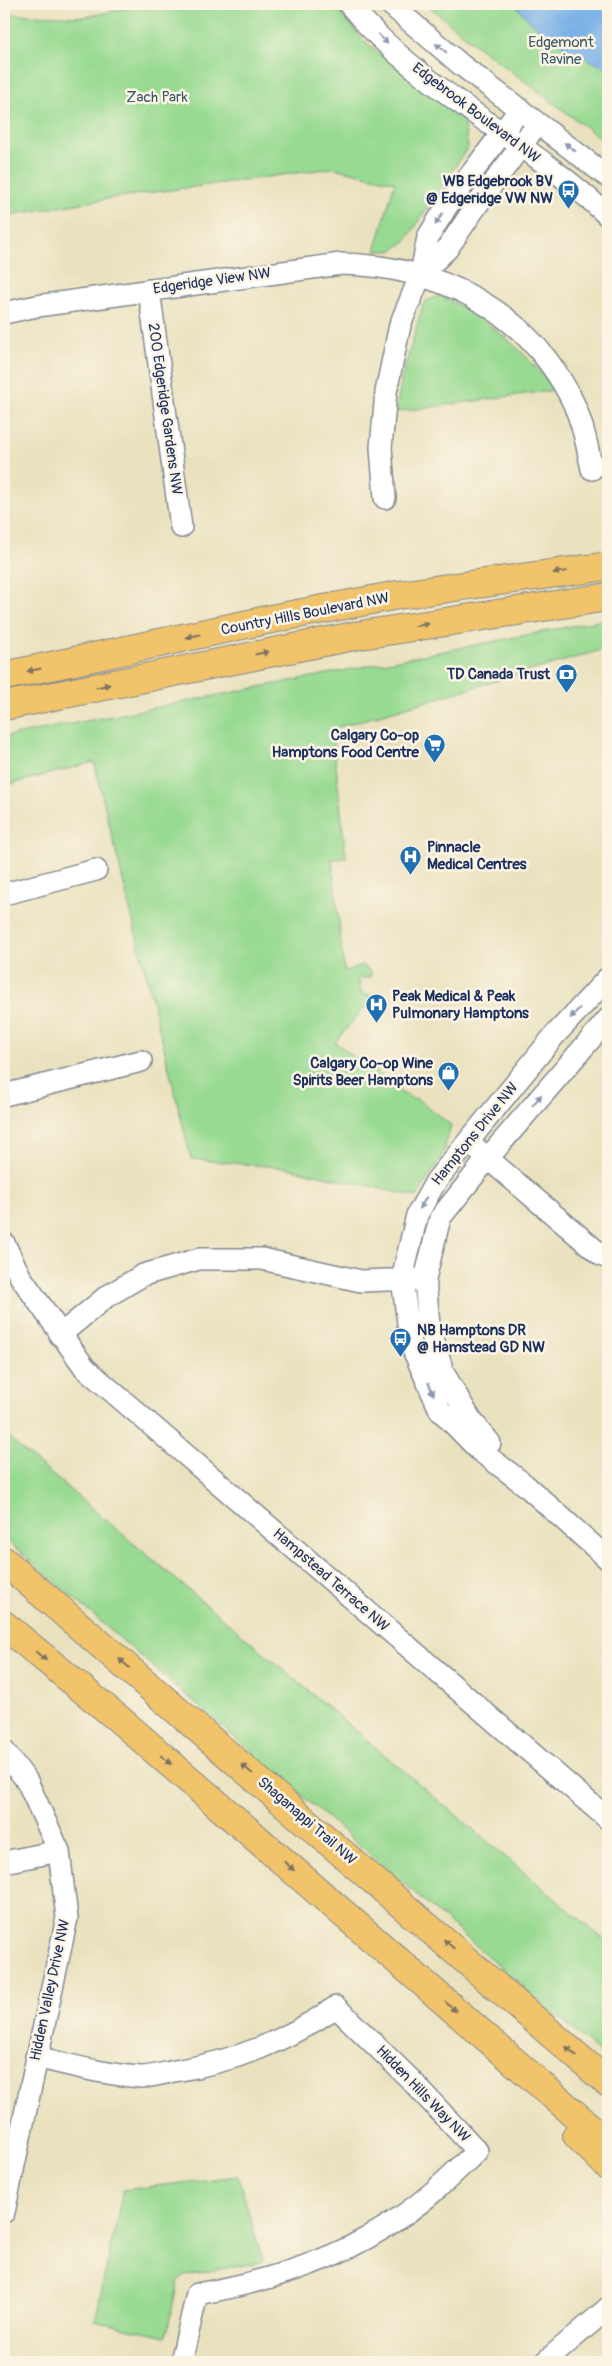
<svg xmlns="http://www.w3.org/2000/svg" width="612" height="2366" font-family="Pangolin,sans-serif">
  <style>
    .green { fill: #98da91; stroke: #5a8478 }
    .water { fill: #78b0e7; stroke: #4a70a2 }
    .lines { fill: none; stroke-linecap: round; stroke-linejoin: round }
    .minor-casing { stroke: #82888e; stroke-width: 24 }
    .major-casing { stroke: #82888e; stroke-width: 30 }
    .minor { stroke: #fff; stroke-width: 21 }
    .major { stroke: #f1c36a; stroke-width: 28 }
    .oneway { fill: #8d97ae }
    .oneway2 { fill: #7b7263 }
    .labels { text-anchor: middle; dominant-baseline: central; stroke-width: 5; stroke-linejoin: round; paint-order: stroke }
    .park-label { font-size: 15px; fill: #3a5a6b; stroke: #fcf5e5 }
    .street-label { font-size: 15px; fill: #1b2f5e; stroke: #fcf5e5 }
    .poi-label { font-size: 15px; font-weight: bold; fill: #1b2f5e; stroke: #fcf5e5; text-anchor: end }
  </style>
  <rect width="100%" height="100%" fill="#fcf5e5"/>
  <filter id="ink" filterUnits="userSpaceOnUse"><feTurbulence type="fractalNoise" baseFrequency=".02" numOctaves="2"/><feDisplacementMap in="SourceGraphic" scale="10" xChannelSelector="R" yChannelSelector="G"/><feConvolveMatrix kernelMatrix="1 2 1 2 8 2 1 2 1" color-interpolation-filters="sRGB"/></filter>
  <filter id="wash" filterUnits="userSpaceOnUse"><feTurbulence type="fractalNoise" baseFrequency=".0096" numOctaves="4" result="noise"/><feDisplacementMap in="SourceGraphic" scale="20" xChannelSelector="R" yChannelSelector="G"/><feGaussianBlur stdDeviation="1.12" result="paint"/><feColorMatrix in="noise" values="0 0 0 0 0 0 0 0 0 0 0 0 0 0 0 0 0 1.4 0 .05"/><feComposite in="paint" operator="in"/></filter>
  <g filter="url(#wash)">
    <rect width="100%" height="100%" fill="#eae2bf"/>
    <path class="green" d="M147 4H333L363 40 463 119 468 147 405 242 391 251H375L395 182 333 168 119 197 4 216V14L85 17Z
      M426 4H608V144L475 44Z
      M440 296C486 317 524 349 554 390L396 412 402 377 423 305 427 300Z
      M608 619V648L332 729 346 858 332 859 344 970H350L362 965 372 973 370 977 359 979 361 994 372 995 374 997 335 1042 357 1059 359 1057 404 1095 406 1094 414 1100 416 1098 451 1125 442 1156 417 1197 288 1168 191 1159 94 762 4 786V737Z
      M4 1427 13 1442 608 1943V2060L4 1538Z
      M238 2176 263 2262 185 2275 178 2281 166 2337 95 2321 123 2190Z"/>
    <path class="water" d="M515 4H608V69C574 53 538 35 515 4Z"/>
  </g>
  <g filter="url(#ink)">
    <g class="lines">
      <defs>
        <path id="minor" d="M349 4C419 90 529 140 608 216
          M390 4 460 64 608 177
          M421 274 447 249 477 205 529 135
          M149 290 181 527
          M4 313 37 306 341 264C437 266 524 308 570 396 582 419 587 445 592 469
          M385 498 381 448 386 392 400 325 421 274 428 237 447 206 520 109
          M4 894 96 870
          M608 978 554 1036 436 1181 417 1215 402 1279 411 1345 440 1410 479 1450 524 1484 608 1559
          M4 1095 141 1061
          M478 1150 601 1255 608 1258
          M4 1243 20 1276 85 1368 608 1819
          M60 1335 106 1297 143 1275 199 1259H262L361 1281 415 1279
          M490 1443 471 1420 443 1372 429 1325 425 1279 440 1218 488 1158 608 1019
          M4 1751 27 1781 59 1851 67 1918 4 2212
          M4 1862 59 1851
          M36 2057C70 2065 106 2075 141 2077 152 2077 164 2073 175 2071 236 2061 284 2042 336 2007L409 2078 477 2151C452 2175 428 2199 399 2218 341 2259 266 2282 197 2294L181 2362
          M545 2362 608 2308"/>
        <path id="major" d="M4 676 276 618 398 595 608 566
          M4 706 354 636 608 597
          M4 1561 608 2083
          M4 1625 120 1720 608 2143
          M577 2135 608 2166"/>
      </defs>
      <use href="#minor" class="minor-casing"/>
      <use href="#major" class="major-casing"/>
      <use href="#minor" class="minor"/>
      <use href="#major" class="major"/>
    </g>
    <defs><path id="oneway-solid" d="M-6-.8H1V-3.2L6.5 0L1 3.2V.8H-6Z" transform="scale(1.25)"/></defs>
    <g class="oneway">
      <use href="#oneway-solid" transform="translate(383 39) rotate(45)"/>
      <use href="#oneway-solid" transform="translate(441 48) rotate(-141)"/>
      <use href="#oneway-solid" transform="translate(570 147) rotate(-143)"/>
      <use href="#oneway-solid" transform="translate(439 219) rotate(122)"/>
      <use href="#oneway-solid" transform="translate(575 1013) rotate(133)"/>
      <use href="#oneway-solid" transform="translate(537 1100) rotate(-50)"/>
      <use href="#oneway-solid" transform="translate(423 1203) rotate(119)"/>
      <use href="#oneway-solid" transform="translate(431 1389) rotate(66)"/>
    </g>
    <g class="oneway2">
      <use href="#oneway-solid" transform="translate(560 572) rotate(173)"/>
      <use href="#oneway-solid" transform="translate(422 625) rotate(-9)"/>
      <use href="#oneway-solid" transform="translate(193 636) rotate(168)"/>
      <use href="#oneway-solid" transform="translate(262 653) rotate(-11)"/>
      <use href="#oneway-solid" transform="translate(34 670) rotate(169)"/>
      <use href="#oneway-solid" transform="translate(103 686) rotate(-12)"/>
      <use href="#oneway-solid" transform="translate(41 1656) rotate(40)"/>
      <use href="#oneway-solid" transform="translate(124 1663) rotate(-139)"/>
      <use href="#oneway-solid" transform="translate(166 1760) rotate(41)"/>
      <use href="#oneway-solid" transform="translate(247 1769) rotate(-139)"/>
      <use href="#oneway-solid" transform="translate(289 1866) rotate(41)"/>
      <use href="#oneway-solid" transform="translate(449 1944) rotate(-139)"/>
      <use href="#oneway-solid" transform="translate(451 2007) rotate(41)"/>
      <use href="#oneway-solid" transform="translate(571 2051) rotate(-139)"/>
    </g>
  </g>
  <defs>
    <symbol id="bus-pin" viewBox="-11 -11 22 30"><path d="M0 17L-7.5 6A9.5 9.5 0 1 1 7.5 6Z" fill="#1f6fb2" stroke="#fcf5e5"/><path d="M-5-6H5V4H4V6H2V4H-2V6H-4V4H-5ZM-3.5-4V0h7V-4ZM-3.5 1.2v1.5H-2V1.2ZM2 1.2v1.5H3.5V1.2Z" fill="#fff"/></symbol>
    <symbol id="bank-pin" viewBox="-11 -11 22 30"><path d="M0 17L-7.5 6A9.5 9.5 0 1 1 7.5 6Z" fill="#1f6fb2" stroke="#fcf5e5"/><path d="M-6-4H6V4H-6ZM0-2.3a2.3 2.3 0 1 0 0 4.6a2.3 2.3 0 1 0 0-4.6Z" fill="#fff"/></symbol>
    <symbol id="supermarket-pin" viewBox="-11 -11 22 30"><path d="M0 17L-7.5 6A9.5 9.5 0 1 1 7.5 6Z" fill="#1f6fb2" stroke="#fcf5e5"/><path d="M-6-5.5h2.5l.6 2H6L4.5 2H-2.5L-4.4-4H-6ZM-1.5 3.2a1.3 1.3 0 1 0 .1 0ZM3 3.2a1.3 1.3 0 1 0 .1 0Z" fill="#fff"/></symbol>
    <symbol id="hospital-pin" viewBox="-11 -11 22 30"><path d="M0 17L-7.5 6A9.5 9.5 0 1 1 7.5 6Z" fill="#1f6fb2" stroke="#fcf5e5"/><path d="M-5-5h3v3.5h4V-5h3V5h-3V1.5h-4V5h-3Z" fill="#fff"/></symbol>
    <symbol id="shop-pin" viewBox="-11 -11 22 30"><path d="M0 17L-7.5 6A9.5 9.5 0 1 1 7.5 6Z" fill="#1f6fb2" stroke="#fcf5e5"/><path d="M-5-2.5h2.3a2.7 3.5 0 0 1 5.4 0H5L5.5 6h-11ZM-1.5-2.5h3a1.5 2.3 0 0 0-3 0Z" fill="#fff"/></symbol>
  </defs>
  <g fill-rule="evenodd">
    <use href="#bus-pin" x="556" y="178" width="25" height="34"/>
    <use href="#bank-pin" x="554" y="662" width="25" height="34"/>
    <use href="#supermarket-pin" x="422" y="732" width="25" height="34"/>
    <use href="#hospital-pin" x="398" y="844" width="25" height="34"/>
    <use href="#hospital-pin" x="364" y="992" width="25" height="34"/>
    <use href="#shop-pin" x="436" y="1060" width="25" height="34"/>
    <use href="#bus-pin" x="388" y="1326" width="25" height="34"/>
  </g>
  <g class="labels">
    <g class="park-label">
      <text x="561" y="42">Edgemont<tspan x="561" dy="17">Ravine</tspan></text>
      <text x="157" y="97">Zach Park</text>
    </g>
    <g class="street-label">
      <text transform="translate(476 113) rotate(37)">Edgebrook Boulevard NW</text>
      <text transform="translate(212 281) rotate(-8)">Edgeridge View NW</text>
      <text transform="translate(165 409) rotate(82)">200 Edgeridge Gardens NW</text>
      <text transform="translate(305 614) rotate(-11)">Country Hills Boulevard NW</text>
      <text transform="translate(475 1134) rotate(-51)">Hamptons Drive NW</text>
      <text transform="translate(331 1580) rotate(41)">Hampstead Terrace NW</text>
      <text transform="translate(307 1821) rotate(41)">Shaganappi Trail NW</text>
      <text transform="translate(50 1990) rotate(-78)">Hidden Valley Drive NW</text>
      <text transform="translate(423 2094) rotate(46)">Hidden Hills Way NW</text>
    </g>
    <g class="poi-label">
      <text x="553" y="181">WB Edgebrook BV<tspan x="553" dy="17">@ Edgeridge VW NW</tspan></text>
      <text x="550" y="674">TD Canada Trust</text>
      <text x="419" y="735">Calgary Co-op<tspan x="419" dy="17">Hamptons Food Centre</tspan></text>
      <text x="427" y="847" text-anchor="start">Pinnacle<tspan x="427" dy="17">Medical Centres</tspan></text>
      <text x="392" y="996" text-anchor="start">Peak Medical &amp; Peak<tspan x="392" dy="17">Pulmonary Hamptons</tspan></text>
      <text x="433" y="1063">Calgary Co-op Wine<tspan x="433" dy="17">Spirits Beer Hamptons</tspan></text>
      <text x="417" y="1330" text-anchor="start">NB Hamptons DR<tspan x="417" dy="17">@ Hamstead GD NW</tspan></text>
    </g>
  </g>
  <rect width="612" height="2366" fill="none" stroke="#fcf5e5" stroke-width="20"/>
</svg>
